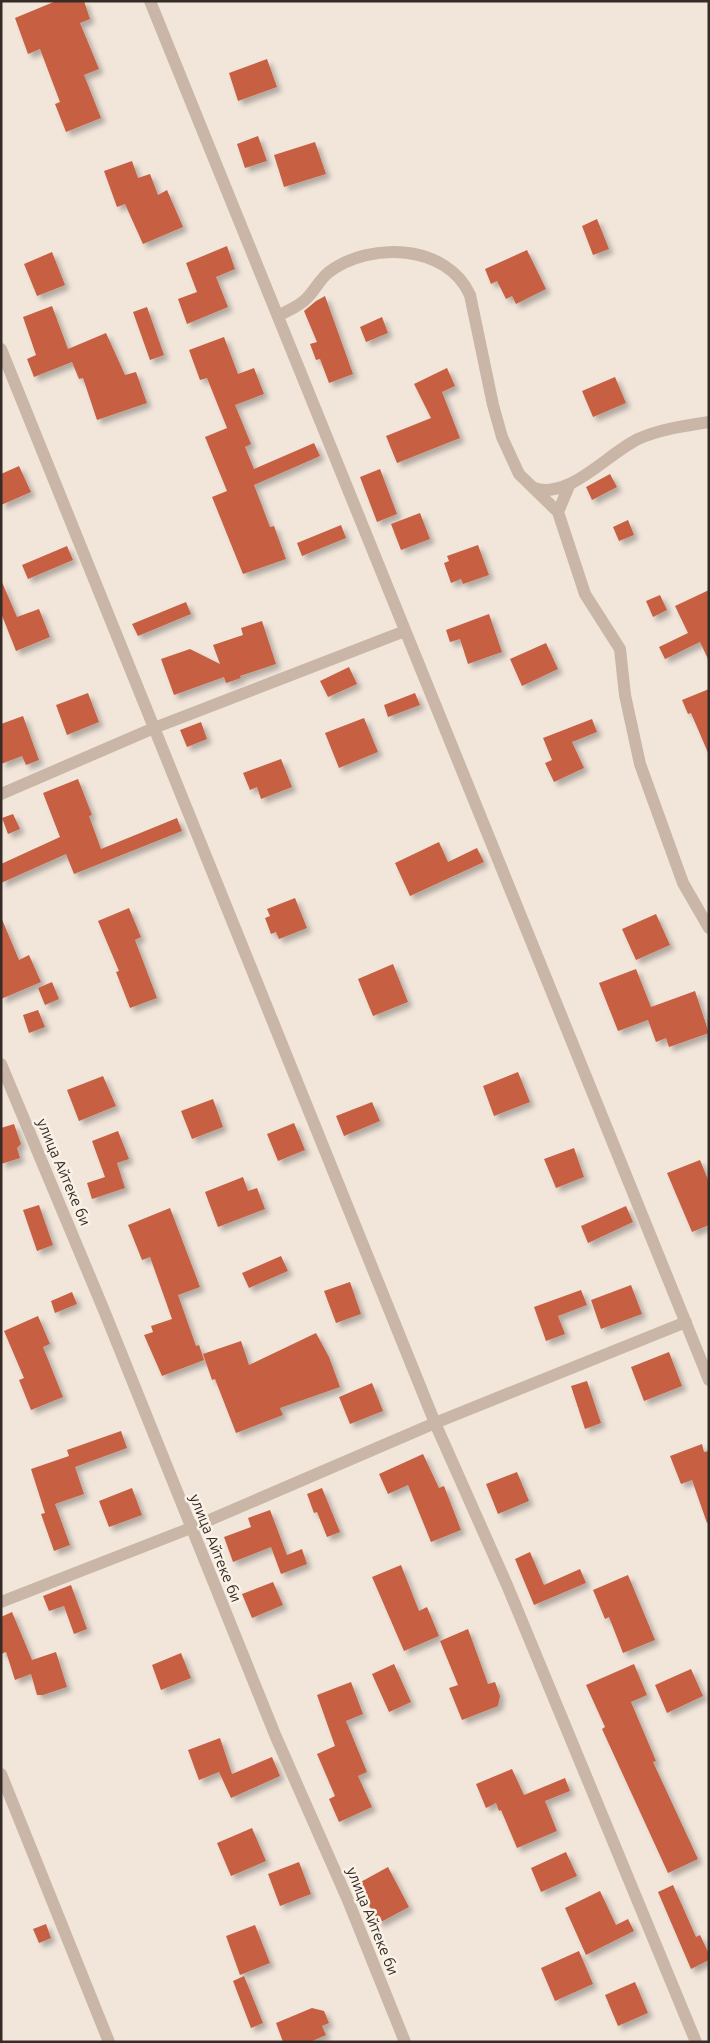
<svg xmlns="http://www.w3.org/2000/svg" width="710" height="2043" font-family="Ubuntu,sans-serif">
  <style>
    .building { fill: #c75f43; filter: url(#shadow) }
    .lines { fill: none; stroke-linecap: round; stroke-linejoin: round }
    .minor { stroke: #cab6a6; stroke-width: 12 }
    .labels { text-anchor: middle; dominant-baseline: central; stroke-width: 5; stroke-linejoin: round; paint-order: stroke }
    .street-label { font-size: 15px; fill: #362c27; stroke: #faf1e7 }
  </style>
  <defs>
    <filter id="shadow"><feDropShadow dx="4.5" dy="4.5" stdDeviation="2.5" flood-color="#0004"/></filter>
  </defs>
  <rect width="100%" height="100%" fill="#f2e6db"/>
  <path class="building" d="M56 1H84L90 19 80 23 99 69 84 75 101 118 66 132 55 104 60 102 40 49 28 54 15 18Z
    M267 59 277 87 238 101 229 73Z
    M258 136 267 161 245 168 237 144Z
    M315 142 326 174 284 187 274 155Z
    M132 161 138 178 150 174 158 195 167 190 183 227 143 244 125 204 117 207 104 171Z
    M597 219 609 249 593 255 582 226Z
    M227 246 235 269 216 277 228 307 187 324 178 299 197 292 186 263Z
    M527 250 546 289 516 304 512 296 506 299 497 281 491 284 485 269Z
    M52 252 65 285 37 296 24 264Z
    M325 296 353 374 329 383 320 359 316 360 310 344 317 342 304 311 316 301Z
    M52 306 68 349 106 333 125 375 136 372 147 403 97 420 83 378 79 379 72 362 34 377 27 359 36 355 23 317Z
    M147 307 164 355 150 360 133 312Z
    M382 317 388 333 366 342 360 327Z
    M224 337 238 374 254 368 264 394 235 405 251 444 245 447 254 469 314 443 320 456 254 485 270 527 274 526 286 559 243 574 212 497 227 491 205 437 227 428 207 378 200 380 189 350Z
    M447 368 455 386 442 392 460 438 397 463 386 436 431 418 414 384Z
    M615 377 626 403 593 417 582 391Z
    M19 466 31 492 1 505V474Z
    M380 469 397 514 377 522 360 477Z
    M610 474 617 487 592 500 586 487Z
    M420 513 430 539 401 550 391 524Z
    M628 520 634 535 619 541 613 527Z
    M341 525 346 538 302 556 297 543Z
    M478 545 489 575 463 584 461 579 451 583 444 563 449 561 447 556Z
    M67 546 73 560 28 579 22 565Z
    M1 580 17 617 39 609 50 637 16 651 1 613Z
    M709 590V661L700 642 665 659 659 647 688 633 675 606Z
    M660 595 667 610 653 617 646 601Z
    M186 602 191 614 138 636 132 624Z
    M489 614 502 652 468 664 460 639 450 642 446 630Z
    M262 621 276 664 240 676 241 678 226 683 224 677 174 695 161 659 190 649 220 664 213 645 243 635 241 628Z
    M546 643 558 669 522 686 510 659Z
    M349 667 357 684 328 697 320 681Z
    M709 689V755L691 713 688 714 682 700Z
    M88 693 99 722 67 735 56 705Z
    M415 693 420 705 388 717 384 705Z
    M23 716 39 760 26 765 22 756 1 764V724Z
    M364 718 378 752 339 768 325 733Z
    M592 719 597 732 572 742 584 768 554 782 545 763 552 760 543 738Z
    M201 722 207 739 187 747 180 730Z
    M281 759 292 787 261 799 257 787 250 790 243 773Z
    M78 779 92 815 89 816 101 849 177 818 182 831 74 874 66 854 1 883V864L60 837 43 793Z
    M13 814 20 829 8 834 2 818Z
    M439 842 448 862 477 848 484 862 410 896 395 863Z
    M295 898 307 928 279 939 276 932 271 934 265 918 270 916 267 909Z
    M129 908 141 937 135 940 157 998 130 1008 116 972 119 971 98 921Z
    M656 914 670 945 636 960 622 929Z
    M1 917 19 960 29 955 41 982 1 999Z
    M393 964 408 1002 373 1016 358 979Z
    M636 969 651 1007 695 991 709 1033 669 1047 666 1038 656 1042 648 1020 618 1031 599 983Z
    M52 982 59 999 45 1005 38 988Z
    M38 1010 45 1027 29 1033 23 1015Z
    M518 1072 530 1102 494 1116 483 1086Z
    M103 1076 116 1106 79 1121 67 1090Z
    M213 1099 223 1127 192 1139 181 1111Z
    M372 1102 380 1121 344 1136 336 1116Z
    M294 1123 305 1150 278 1161 267 1134Z
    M14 1124 21 1144 17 1148 20 1158 1 1164V1128Z
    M118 1131 129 1159 117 1163 125 1188 92 1199 87 1183 105 1177 92 1141Z
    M574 1148 584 1177 556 1188 544 1159Z
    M700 1160 709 1182V1225L692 1232 667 1173Z
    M243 1177 248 1191 257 1188 265 1209 218 1227 205 1192Z
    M39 1205 53 1245 37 1251 23 1210Z
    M626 1206 633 1222 588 1243 581 1226Z
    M170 1208 200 1287 178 1295 196 1346 199 1345 204 1360 162 1376 144 1335 153 1332 151 1326 172 1319 150 1257 142 1260 128 1225Z
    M281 1256 288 1271 249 1288 242 1273Z
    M350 1282 361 1314 336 1323 324 1291Z
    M631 1285 642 1314 601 1329 591 1300Z
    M581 1290 587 1305 558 1316 565 1334 546 1341 534 1307Z
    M72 1292 77 1304 55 1313 51 1301Z
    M38 1316 50 1344 43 1347 63 1397 31 1410 19 1380 24 1378 4 1331Z
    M316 1333 329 1357 340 1387 280 1408 283 1415 236 1433 215 1379 212 1380 203 1354 241 1341 249 1365Z
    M669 1352 682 1386 644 1401 631 1367Z
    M587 1381 601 1423 585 1429 571 1386Z
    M372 1383 383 1411 350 1424 339 1397Z
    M121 1431 127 1448 75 1467 84 1494 55 1504 70 1545 54 1551 41 1514 45 1513 31 1469 69 1456 67 1450Z
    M702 1444 704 1452 709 1451V1522L707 1523 692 1480 681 1484 670 1456Z
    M423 1454 439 1488 444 1486 461 1530 431 1542 408 1485 388 1494 379 1474Z
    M517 1472 529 1501 498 1514 486 1484Z
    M132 1488 142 1515 109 1527 99 1501Z
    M322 1488 340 1532 327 1537 317 1512 314 1513 307 1494Z
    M270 1510 287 1555 302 1549 307 1564 281 1574 271 1547 233 1562 224 1537 251 1527 248 1518Z
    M530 1552 544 1585 580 1569 586 1583 534 1605 515 1559Z
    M401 1565 419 1611 427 1607 439 1636 404 1651 372 1577Z
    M628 1575 655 1640 623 1653 609 1617 605 1619 593 1590Z
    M273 1582 283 1605 252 1618 242 1594Z
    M71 1585 87 1629 74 1634 64 1606 49 1611 43 1596Z
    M12 1612 32 1660 56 1652 67 1687 43 1695H37L31 1674 15 1680 6 1652 1 1654V1617Z
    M468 1629 488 1684 495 1682 500 1696 498 1706 462 1720 449 1688 458 1685 440 1641Z
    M181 1653 191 1678 161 1690 152 1665Z
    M394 1664 411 1702 389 1712 372 1674Z
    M634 1664 647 1695 631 1702 656 1761 653 1762 698 1859 668 1873 602 1729 605 1727 586 1685Z
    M691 1669 703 1696 667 1713 655 1685Z
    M351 1682 363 1714 346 1721 367 1772 358 1776 372 1807 339 1822 329 1799 335 1796 317 1754 335 1746 317 1695Z
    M220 1738 232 1774 272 1757 280 1776 231 1798 219 1772 199 1780 188 1750Z
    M512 1769 524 1795 565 1778 570 1791 545 1801 557 1831 517 1848 501 1810 499 1811 496 1803 486 1808 476 1784Z
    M252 1828 266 1861 231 1876 217 1843Z
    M566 1852 577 1876 541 1892 531 1868Z
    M299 1862 311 1894 280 1906 268 1874Z
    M388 1867 409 1907 379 1923 357 1884Z
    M673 1885 696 1937 700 1935 709 1954V1960L691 1969 658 1892Z
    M600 1891 616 1925 628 1919 634 1931 586 1955 565 1908Z
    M46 1924 51 1938 39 1943 33 1929Z
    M255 1925 270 1963 240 1975 226 1936Z
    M579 1951 593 1984 555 2001 541 1968Z
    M244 1976 263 2023 251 2028 233 1981Z
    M635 1982 648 2013 618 2026 605 1995Z
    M312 2008 324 2011 329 2023 322 2026 326 2035 310 2042H283L276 2023Z"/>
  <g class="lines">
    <path class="minor" d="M150 1 709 1380
      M278 316C287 311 300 306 307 298 315 290 320 279 329 272 370 241 447 244 470 295L493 405 502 437 519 474 558 512 585 594 620 649 625 695 640 764 683 883 709 928
      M1 349 435 1423 507 1585 696 2042
      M534 488C569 500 607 454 638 439 661 429 684 426 709 422
      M558 512 569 486
      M1 794 154 728 405 631
      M1 1064 103 1308 276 1737 347 1898 405 2042
      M1 1602 191 1528 435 1423 686 1322
      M1 1774 109 2042"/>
  </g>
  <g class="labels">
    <g class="street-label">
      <text transform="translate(64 1172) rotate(67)">улица Айтеке би</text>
      <text transform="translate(216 1548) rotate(68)">улица Айтеке би</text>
      <text transform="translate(373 1921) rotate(68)">улица Айтеке би</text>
    </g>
  </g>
  <rect width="710" height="2043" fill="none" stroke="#362c27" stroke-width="5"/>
</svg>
